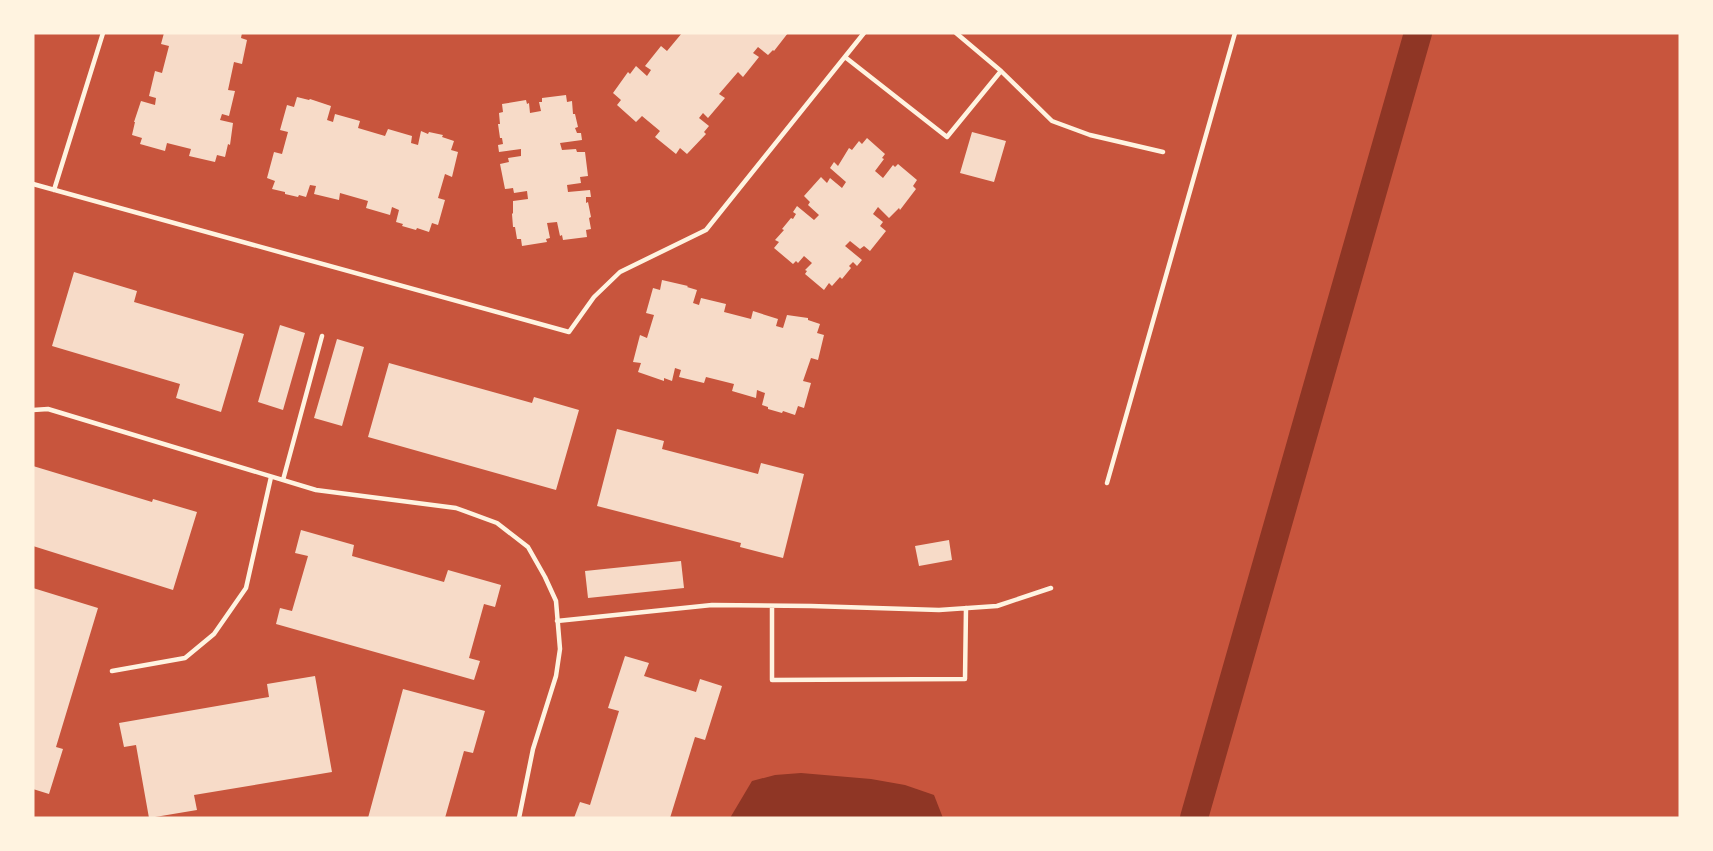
<svg xmlns="http://www.w3.org/2000/svg" width="1713" height="851" font-family="'Sofia Sans Condensed',sans-serif">
  <style>
    .water { fill: #8f3625 }
    .lines { fill: none; stroke-linecap: round; stroke-linejoin: round }
    .canal { stroke: #8f3625; stroke-width: 28 }
    .building { fill: #f7dbc8 }
    .service { stroke: #fff3e0; stroke-width: 4.5 }
  </style>
  <rect width="100%" height="100%" fill="#c8553d"/>
  <path class="water" d="M801 773 871 779 905 785 934 795 943 818H730L752 781 775 775Z"/>
  <g class="lines">
    <path class="canal" d="M1194 818 1418 33"/>
  </g>
  <path class="building" d="M164 33H242L241 38 247 40 242 64 234 62 228 90 235 91 229 116 222 114 220 120 233 123 230 145 228 144 225 157 217 155 215 162 189 156 191 149 167 143 165 151 140 144 142 138 132 135 135 122H134L141 101 155 105 156 98 149 96 155 71 162 73 169 46 161 44Z
    M682 33H788L774 51 773 50 768 55 758 47 753 53 759 57 743 77 738 72 719 94 725 98 708 118 703 113 699 118 709 126 704 132 706 134 687 154 680 148 676 154 655 137 660 131 642 116 636 122 617 105 621 100 613 93 628 72 630 74 636 66 647 76 651 70 645 66 661 46 667 51Z
    M566 95 567 102 572 101 573 114H575L578 127 575 128 577 133H581L582 140 560 143 562 150 576 149 577 152H585L588 176 580 177 581 183 567 185 568 192 590 190 591 197H586V203L588 202 591 217 589 218 591 229 586 230 587 237 563 240 562 235 560 236 557 222 547 223 550 238 546 239 547 242 522 246 521 239H517L515 227H513L512 214 513 213V201L528 199 527 191 514 193 513 188 505 189 500 164 509 162 508 158 521 156V149L499 152 498 145 503 144 502 138H500L498 124H500L499 113 503 112 502 104 526 100 527 104 529 103 530 113 541 111 539 102H542V98Z
    M297 97 309 100 310 99 331 106 327 120 333 122 335 114 360 121 358 128 385 136 388 129 412 136 411 143 418 145 421 131 428 134 429 132 443 135 442 137 454 141 451 150 458 152 452 177 445 174 438 198 445 200 438 225 432 223 429 232 417 228 416 230 402 226 403 224 396 222 399 210 392 207 390 215 366 208 368 201 340 193 339 200 314 194 316 186 310 185 306 197 299 195 298 197 285 194V192L272 189 275 181 267 178 274 152 282 154 288 132 280 130 287 105 294 107Z
    M972 132 1006 141 994 182 960 173Z
    M867 138 885 154 882 158 884 159 875 171 883 178 893 165 895 167 898 164 917 180 913 186 916 189 900 210 899 208 889 218 878 207 873 214 883 222 880 226 886 231 870 251 864 246 860 249 850 241 845 246 862 260 857 266 853 262 849 266 851 268 842 279 840 277 832 286 829 283 824 290 805 274 807 271 805 270 812 263 804 256 798 263 796 261 793 264 774 248 779 242 775 240 784 230 782 229 791 218 793 219 796 214 793 212 797 206 814 220 819 215 808 205 810 202 804 196 821 177 827 183 830 178 842 188 846 182 830 168 834 162 838 166 849 148 852 150 859 141 862 144Z
    M74 272 137 291 134 302 244 334 221 412 176 398 180 384 52 346Z
    M662 280 688 286 687 287 697 290 693 303 699 305 701 298 726 304 724 312 751 319 753 311 778 319 776 326 783 328 787 315 808 318V320L820 324 817 333 824 335 818 360 811 358 803 381 811 383 804 408 798 406 795 415 783 411 782 413 768 409V407L762 405 765 393 757 390 756 398 732 391 734 384 706 377 704 383 679 377 681 370 675 368 672 381 664 378V381L638 372 641 363 633 362 640 335 647 338 654 315 646 313 653 288 660 290Z
    M280 325 305 333 283 410 258 402Z
    M337 339 364 347 342 426 314 418Z
    M389 363 532 403 534 397 579 410 556 490 368 437Z
    M617 429 664 441 662 449 758 474 761 463 804 474 783 558 740 547 741 543 597 506Z
    M33 466 152 502 153 499 197 512 173 590 33 546Z
    M301 530 354 545 352 556 444 582 448 570 501 585 495 607 484 604 469 658 480 661 474 680 276 624 280 608 292 611 308 556 295 553Z
    M949 540 952 560 919 566 915 546Z
    M681 561 684 588 588 598 585 571Z
    M33 588 98 608 56 747 63 749 49 794 33 789Z
    M625 656 649 663 644 676 696 692 700 679 722 686 705 740 695 737 670 818H574L580 802 590 805 619 711 608 708Z
    M315 676 332 772 194 795 197 810 149 818 136 745 124 747 119 723 269 697 267 684Z
    M403 689 485 711 473 753 464 751 445 818H368Z"/>
  <g class="lines">
    <path class="service" d="M845 57 947 137 1001 71 956 33
      M1001 71 1052 121 1090 135 1163 152
      M33 184 569 332 594 297 620 272 706 230 864 33
      M54 190 103 33
      M33 410 48 409 316 490 456 508 497 523 528 547 545 577 556 601 560 649 556 676 533 749 519 818
      M283 480 322 336
      M1107 483 1235 33
      M772 606V680L965 679 966 608
      M557 621 712 605 811 606 939 610 997 606 1051 588
      M112 671 185 658 214 634 246 588 271 477"/>
  </g>
  <rect width="1713" height="851" fill="none" stroke="#fff3e0" stroke-width="69"/>
</svg>
